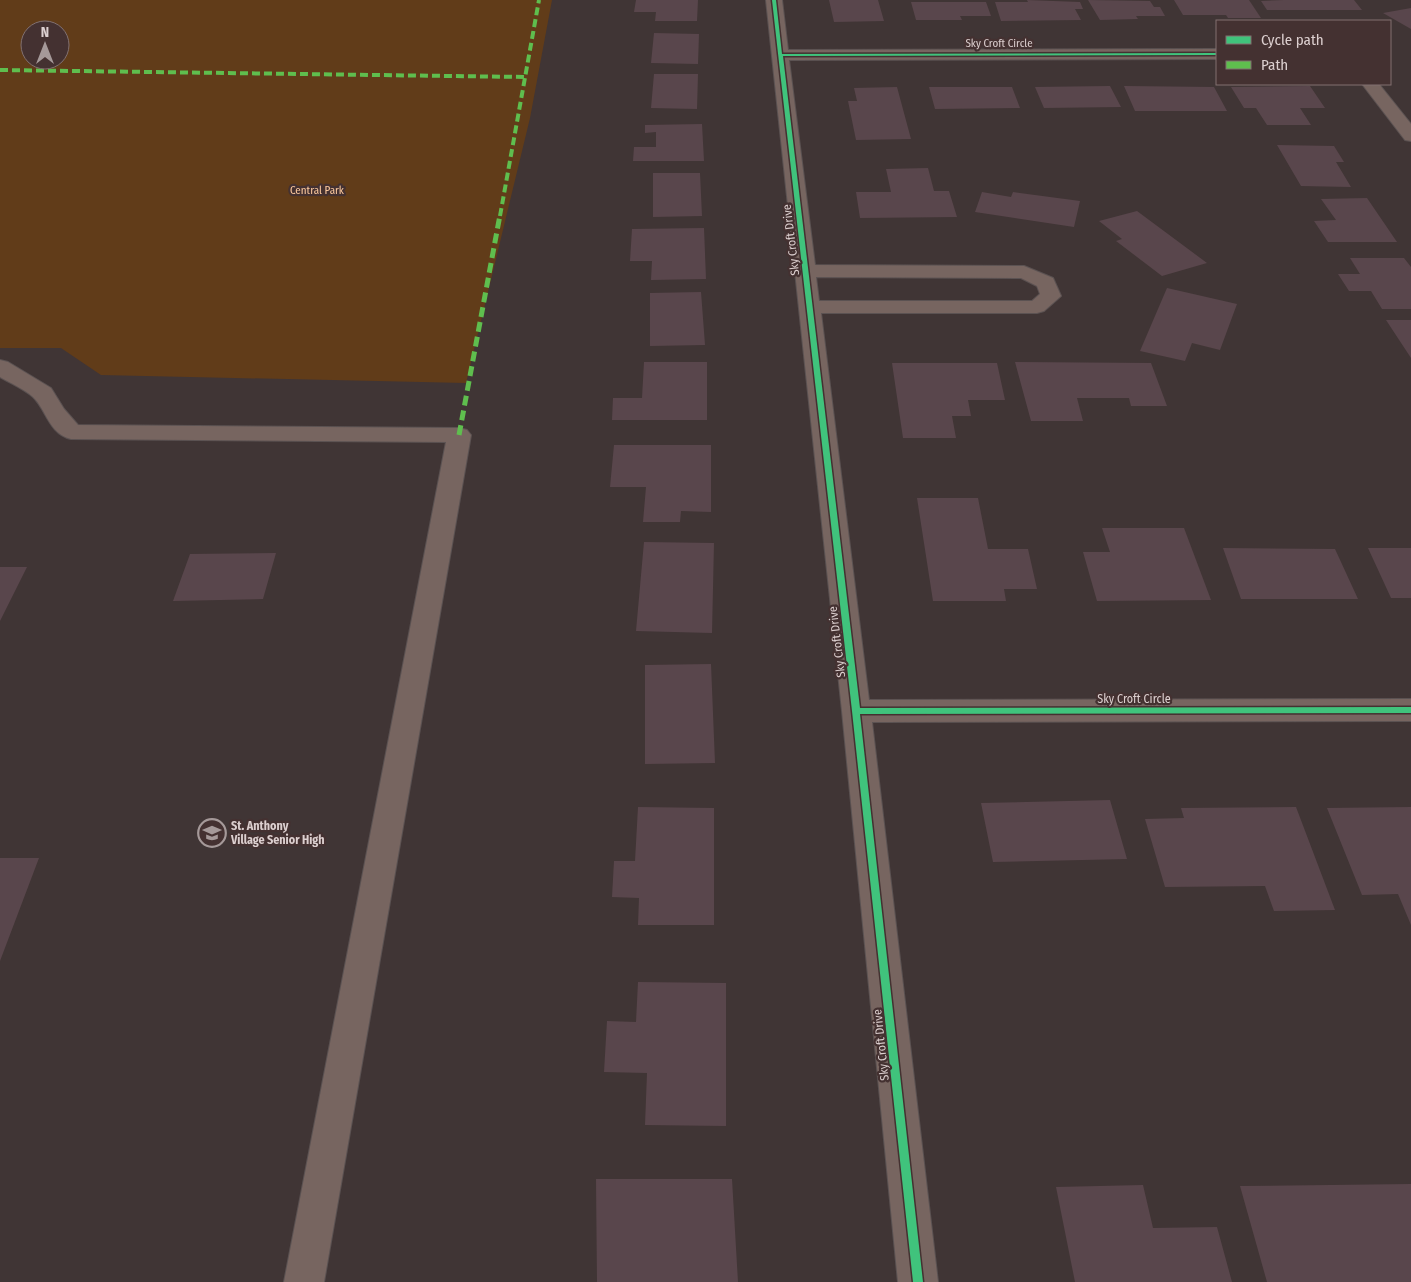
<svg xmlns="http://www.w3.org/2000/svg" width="1411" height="1282" font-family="'Fira Sans Condensed',sans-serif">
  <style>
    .green { fill: #613c19; fill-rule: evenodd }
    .building { fill: #59464c }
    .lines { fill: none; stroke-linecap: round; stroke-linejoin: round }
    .minor-casing { stroke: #5b5252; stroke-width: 2 }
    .minor { fill: #776560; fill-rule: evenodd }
    .quiet-far1 { stroke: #5fbe4e; stroke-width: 4; stroke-dasharray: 8 4; stroke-linecap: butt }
    .quiet { stroke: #5fbe4e; stroke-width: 5; stroke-dasharray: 10 5; stroke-linecap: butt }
    .cycleway-casing { stroke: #443131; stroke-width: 3 }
    .cycleway { fill: #40c37c; fill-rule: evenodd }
    .labels { text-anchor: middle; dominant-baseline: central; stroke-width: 4.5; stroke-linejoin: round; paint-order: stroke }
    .far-street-label { font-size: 11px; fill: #dccfcf; stroke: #443131 }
    .far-park-label { font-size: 11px; fill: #feca9e; stroke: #443131 }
    .street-label { font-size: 12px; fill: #dccfcf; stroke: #443131 }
    .poi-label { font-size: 12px; font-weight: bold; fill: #dccfcf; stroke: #443131; text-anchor: start }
  </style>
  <rect width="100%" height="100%" fill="#403535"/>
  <path class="green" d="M0 0H552L530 118 466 383 101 375 61 348H0ZM30 30H60V60H30Z"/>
  <path class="building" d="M636 0H698L697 21H655L656 12H634Z
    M829 0H878L884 21 834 22Z
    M1027 0 1080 2 1083 9H1075L1081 20 1001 21 995 2H1028Z
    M1088 0 1150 1 1154 7H1160L1165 16H1136L1138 19 1100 20Z
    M1174 0H1249L1261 18H1228L1226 15H1183Z
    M1284 0H1354L1362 10H1267L1261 1Z
    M911 2H986L991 16H960L962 20H916Z
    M1411 8V29L1383 13Z
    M654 33 699 34 698 64 651 63Z
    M654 74H698L697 109 651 108Z
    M1110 86 1121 107 1044 108 1035 87Z
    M1124 86 1214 87 1227 111H1135Z
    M1310 86 1325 108H1300L1311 125H1267L1256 108H1244L1231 87Z
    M897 87 911 139 856 140 848 101H857L854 88Z
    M929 87H1012L1020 108 935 109Z
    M702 124 704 161H633L634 147H656V132L645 133V125Z
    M1277 145 1334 146 1344 162H1336L1351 187 1301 186Z
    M928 168 934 191H949L957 217 860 218 856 192H891L886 169Z
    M653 173H700L702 216 653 217Z
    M982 192 1011 197 1013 192 1080 201 1074 227 975 212Z
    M1367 198 1397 242H1328L1314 221 1336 220 1321 199Z
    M1137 211 1207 263 1162 276 1116 241 1122 239 1099 221Z
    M704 228 706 279 651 280 652 261H630L632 229Z
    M1350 258H1404L1411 267V309H1382L1371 291H1349L1338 274H1360Z
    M1167 288 1237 304 1220 350 1192 343 1185 361 1140 351Z
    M701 292 705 345 650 346V293Z
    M1386 320H1411V358Z
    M644 362H707V420H612L613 398H642Z
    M1015 362 1151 363 1167 406H1131L1129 398H1077L1083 421H1031Z
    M892 363H997L1005 400H968L971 416H952L956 438H903Z
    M614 445H711V512L681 511 680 522H643L646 487H610Z
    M917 498H978L988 549H1028L1037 589H1004L1006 601H933Z
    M1102 528H1184L1211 600 1097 601 1083 552H1110Z
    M644 542 714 543 712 633 636 631Z
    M1223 548 1335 549 1358 599H1241Z
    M1368 548H1411V598H1391Z
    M276 553 263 599 173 601 190 554Z
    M0 567H27L0 621Z
    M711 664 715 763 645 764V665Z
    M1110 800 1127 859 993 862 981 803Z
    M638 807 714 808V925H638L639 898 612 897 614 861H635Z
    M1296 807 1335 910 1274 911 1265 886 1165 887 1145 819 1184 818 1181 808Z
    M1411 807V925L1398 894 1362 895 1327 808Z
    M0 858H39L0 961Z
    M638 982 726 983V1126L645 1125 647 1073 604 1072 607 1021 636 1022Z
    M596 1179H732L738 1282H597Z
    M1411 1184V1282H1267L1240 1186Z
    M1143 1185 1153 1228 1217 1227 1232 1282H1075L1056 1187Z"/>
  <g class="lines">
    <defs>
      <path id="minor" d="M766 0H782L788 50 1217 49V59L789 60 815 265 1024 266 1053 278 1061 296 1044 311 1037 313H821L869 700 1411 699V721L872 722 938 1282H898L842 711ZM816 277 1021 278 1037 286 1040 294 1032 301H819Z
        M1362 84H1379L1411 124V141L1405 140Z
        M0 360 8 362 51 388 64 409 78 425 459 428 467 430 471 435 324 1282H284L446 442 71 439C49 434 46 409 33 397 24 389 10 383 0 377Z"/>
    </defs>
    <use href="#minor" class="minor-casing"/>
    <use href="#minor" class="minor"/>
    <path class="quiet-far1" d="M0 70 526 77
      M500 216 539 0"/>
    <path class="quiet" d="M459 435 500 215"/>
    <defs>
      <path id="cycleway" d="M772 0H776L782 54 1217 53V55L783 56 860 708 1411 707V713L860 714 923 1282H913L852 711Z"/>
    </defs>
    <use href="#cycleway" class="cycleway-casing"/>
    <use href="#cycleway" class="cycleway"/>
  </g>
  <defs>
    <symbol id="school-ring" viewBox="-11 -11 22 22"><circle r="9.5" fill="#443131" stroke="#a59999" stroke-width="1.5"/><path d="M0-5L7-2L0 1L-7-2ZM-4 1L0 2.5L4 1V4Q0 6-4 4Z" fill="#a59999"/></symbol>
  </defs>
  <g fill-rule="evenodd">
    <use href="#school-ring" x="196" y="817" width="32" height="32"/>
  </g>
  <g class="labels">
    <g class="far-street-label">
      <text x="999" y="43">Sky Croft Circle</text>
    </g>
    <g class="far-park-label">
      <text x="317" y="190">Central Park</text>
    </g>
    <g class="street-label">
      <text transform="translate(791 240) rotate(-97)">Sky Croft Drive</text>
      <text transform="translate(837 642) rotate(-97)">Sky Croft Drive</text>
      <text x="1134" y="699">Sky Croft Circle</text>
      <text transform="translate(881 1045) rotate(-96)">Sky Croft Drive</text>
    </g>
    <g class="poi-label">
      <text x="231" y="826">St. Anthony<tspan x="231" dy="14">Village Senior High</tspan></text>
    </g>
  </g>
  <rect x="1216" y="20" width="175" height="65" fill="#443131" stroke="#817070"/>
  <rect x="1226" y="36" width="25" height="8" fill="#40c37c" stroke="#817070"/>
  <text x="1261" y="45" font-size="15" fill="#dccfcf">Cycle path</text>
  <rect x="1226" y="61" width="25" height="8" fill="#5fbe4e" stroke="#817070"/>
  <text x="1261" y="70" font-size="15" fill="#dccfcf">Path</text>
  <g transform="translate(45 45)"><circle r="24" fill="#443131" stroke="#817070"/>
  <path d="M0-4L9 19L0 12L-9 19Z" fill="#a59999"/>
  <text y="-8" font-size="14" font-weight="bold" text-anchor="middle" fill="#dccfcf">N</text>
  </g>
</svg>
